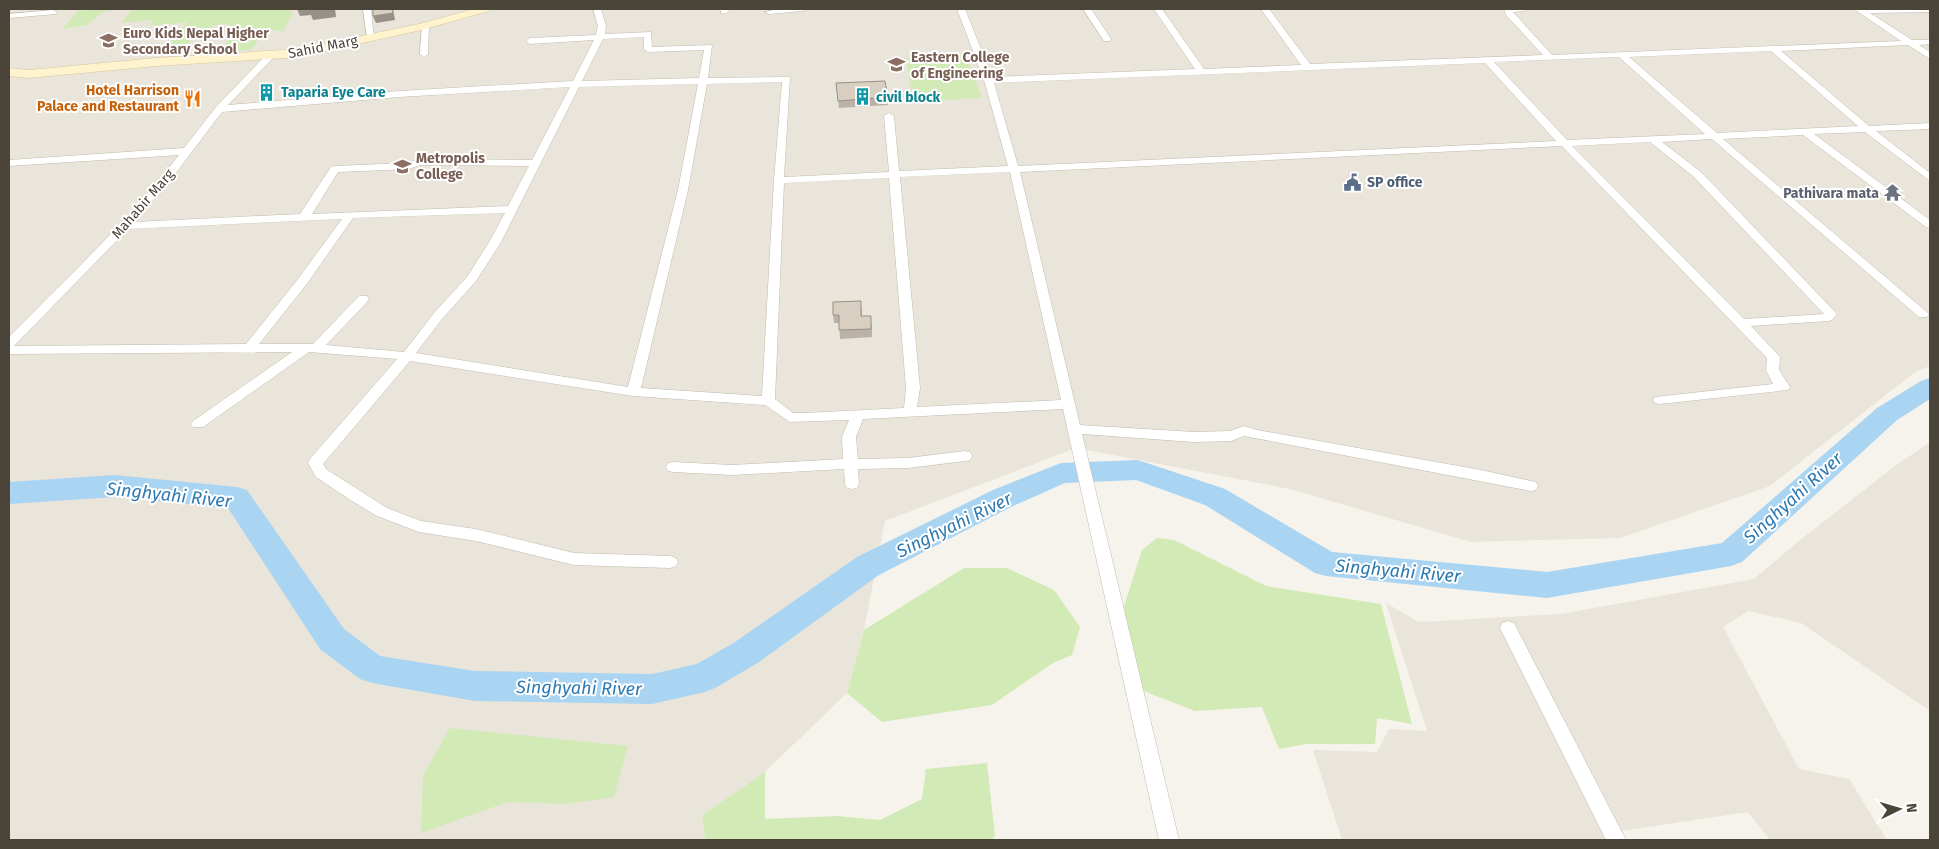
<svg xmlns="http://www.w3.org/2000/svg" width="1939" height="849" font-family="'Fira Sans',sans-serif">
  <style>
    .residential { fill: #eae5da }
    .green { fill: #d2eab5 }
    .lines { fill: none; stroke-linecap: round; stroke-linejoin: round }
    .river { fill: #a9d4f2; fill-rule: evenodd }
    .minor-casing { stroke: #c2bbae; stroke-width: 1 }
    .secondary-casing { stroke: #d6c79b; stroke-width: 1 }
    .minor { fill: #fff; fill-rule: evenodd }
    .secondary { fill: #fff3cd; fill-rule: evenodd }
    .wall { fill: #bab2a6 }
    .shaded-wall { fill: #979187 }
    .building { fill: #d8cfc1; stroke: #979187 }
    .labels { text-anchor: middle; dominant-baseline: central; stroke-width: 4; stroke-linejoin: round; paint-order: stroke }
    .far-education-label { font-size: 14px; font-weight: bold; fill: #785e54; stroke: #fff; text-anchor: start }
    .far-street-label { font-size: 14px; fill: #4b4439; stroke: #fff }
    .far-food-label { font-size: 14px; font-weight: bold; fill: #c56008; stroke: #fff; text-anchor: end }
    .far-culture-label { font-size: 14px; font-weight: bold; fill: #0d838f; stroke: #fff; text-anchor: start }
    .far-service-label { font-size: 14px; font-weight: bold; fill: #4e5e75; stroke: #fff; text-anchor: start }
    .far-worship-label { font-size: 14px; font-weight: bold; fill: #5b616d; stroke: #fff; text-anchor: end }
    .water-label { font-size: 18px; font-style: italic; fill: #2e7ab2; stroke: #fff }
  </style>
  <rect width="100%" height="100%" fill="#f6f3ec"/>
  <path class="residential" d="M9 9H1930V366L1915 372 1770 486 1620 538 1471 542 1290 489 1076 448 885 521 864 630 847 693 765 772 702 815 705 840H9Z
    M1930 442V711L1801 623 1748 611 1723 627 1799 769 1849 779 1887 840H1770L1748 812 1621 831 1626 840H1342L1313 750 1377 752 1389 729 1427 731 1386 603 1419 622 1561 614 1754 579 1795 544 1895 466Z"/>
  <path class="green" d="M92 9H124L105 11 87 25 62 29 78 11Z
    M132 9H292V14L283 32 267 28 251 50 219 51 236 30 228 24 215 25 205 34 196 35 176 55 160 56 187 22 150 26 152 20 121 23Z
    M965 53 982 98 913 102 906 58Z
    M1157 538 1174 540 1266 586 1381 604 1412 724 1377 718 1375 744H1307L1279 749 1262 707 1195 711 1136 688 1124 606 1142 550Z
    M964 568H1007L1054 590 1080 627 1072 655 1053 663 992 705 882 722 847 693 864 630Z
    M450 728 628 746 614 797 566 804 508 802 421 833 423 775Z
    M987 763 995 836 992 840H705L702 815 765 772V819L837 816 880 820 922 799 926 769Z"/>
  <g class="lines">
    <path class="river" d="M1930 378V399L1897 420 1742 562 1731 566 1547 598 1326 576 1315 573 1205 505 1136 480 1065 483 1013 506 879 575 759 662 717 687 705 692 652 704 475 701 372 683 360 679 320 649 228 508 115 497 9 504V482L115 475 237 487 247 490 344 629 380 656 475 671 652 674 697 664 735 642 857 557 993 490 1061 463 1137 460 1147 463 1225 489 1332 552 1547 572 1722 543 1877 408 1921 381Z"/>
    <defs>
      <path id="minor" d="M363 9H371L374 40 367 38Z
        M593 9H601L606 26 605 34 651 32 652 47 712 45 708 78 790 77 784 177 889 172 884 116 889 113 894 116 899 171 1008 166 984 80 957 9H965L992 77 1195 69 1154 9H1162L1204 69 1301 65 1261 9H1269L1310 64 1543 55 1506 15 1504 9H1525L1524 11 1513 12 1552 55 1901 41 1854 9H1930V12L1870 13 1912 40H1930V44L1919 45 1930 52V59L1908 45 1781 51 1869 126 1930 123V129L1876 131 1930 173V181L1865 132 1814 134 1930 220V228L1926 227 1803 135 1723 139 1929 314 1927 317H1919L1712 139 1662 142 1701 172 1837 314 1832 320 1828 321 1751 326 1780 357 1779 370 1790 387 1788 390 1660 404 1655 403 1653 400 1655 397 1773 384 1766 370 1767 358 1562 146 1020 172 1080 425 1194 432 1230 431 1244 426 1257 430 1481 470 1531 481 1536 482 1538 486 1536 490 1531 491 1244 436 1231 441 1194 442 1082 434 1179 840H1159L1063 409 863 419 856 437 858 459 908 458 965 451 970 452 972 456 970 460 965 461 908 468 858 469 859 484 857 488 852 489 847 488 845 484 844 469 732 475 673 472 668 471 666 467 668 463 673 462 732 465 843 459 842 437 849 420 790 422 765 405 633 396 410 361 323 464 326 469 387 508 421 521 476 529 574 553 670 556 676 558 678 562 676 566 670 568 574 565 476 541 419 532 377 516 352 501 316 477 308 463 310 459 397 359 309 352 203 427H193L191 424 193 421 292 352 9 354V337C67 278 128 221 179 155L9 166V160L184 148 216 107 267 54 270 53 274 56 273 58 228 105 399 91 573 81 594 40 530 44 526 41 530 38 596 35 598 26ZM644 37V49L648 52 704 50 699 78 582 81 603 39ZM1771 51 1858 126 1717 133 1629 57ZM1619 57 1705 134 1567 140 1494 62ZM1485 63 1556 141 1018 166 994 83ZM782 82 774 180 762 396 641 388 688 190 707 84ZM698 84 678 190 628 387 416 353 442 319 476 281 500 244 579 87ZM570 87 532 160 419 159 407 163 335 166 331 167 300 214 134 222 163 190 222 112 399 97ZM1650 142 1693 176 1824 314 1744 319 1572 146ZM420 165 529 166 508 206 312 214 338 172 409 169ZM1010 172 1061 400 917 407 920 388 900 177ZM889 178 906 388 904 408 804 413H793L775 399 784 183ZM505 213 488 244 467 277 434 313 404 352 326 345 367 302 369 299 367 296H359L313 344H259L306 285 353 218ZM342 219 298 279 246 344 14 346 128 229Z
        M720 9H728L729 12 722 14Z
        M778 9H807L803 11 769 14 765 12Z
        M1083 9H1091L1111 39 1110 41H1104Z
        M53 10 57 12 56 14 9 18V14Z
        M422 24 429 26 428 54 424 57 420 54Z
        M1508 621 1514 623 1626 840H1606L1500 628 1502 623Z"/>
      <path id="secondary" d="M474 9H491L489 11 421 30 299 57 156 66 29 78 9 76V68L29 70 156 58 299 49 419 24Z"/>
    </defs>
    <use href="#minor" class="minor-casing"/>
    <use href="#secondary" class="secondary-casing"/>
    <use href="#minor" class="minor"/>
    <use href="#secondary" class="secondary"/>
  </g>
  <path class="wall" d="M836 83 888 97V105L839 108Z
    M862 309V316L872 324V337L840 339 839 323H834L833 315Z"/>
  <path class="shaded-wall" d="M297 9H335L336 17 313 20 311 15 300 16Z
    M392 9H393L395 20 376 23 373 16Z"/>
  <path class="building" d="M373 9H392L393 13 373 16Z
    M885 81 888 97 838 101 836 83Z
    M861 301V316H871V329L839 330V315H833V302Z"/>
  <defs>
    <symbol id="school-bare" viewBox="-9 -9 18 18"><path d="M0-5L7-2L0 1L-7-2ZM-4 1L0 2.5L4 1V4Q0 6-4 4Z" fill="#8d6e63" stroke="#fff" stroke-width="2.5" paint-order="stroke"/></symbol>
    <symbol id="building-bare" viewBox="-9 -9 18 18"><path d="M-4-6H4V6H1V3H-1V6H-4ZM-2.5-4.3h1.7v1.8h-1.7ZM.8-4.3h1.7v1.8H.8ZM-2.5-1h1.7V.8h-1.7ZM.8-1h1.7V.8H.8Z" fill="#0f9aa8" stroke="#fff" stroke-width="2.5" paint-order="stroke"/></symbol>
    <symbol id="restaurant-bare" viewBox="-9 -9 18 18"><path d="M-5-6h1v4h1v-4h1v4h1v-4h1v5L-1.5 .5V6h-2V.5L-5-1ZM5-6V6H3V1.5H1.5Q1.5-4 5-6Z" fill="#e8710a" stroke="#fff" stroke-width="2.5" paint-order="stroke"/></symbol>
    <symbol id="civic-bare" viewBox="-9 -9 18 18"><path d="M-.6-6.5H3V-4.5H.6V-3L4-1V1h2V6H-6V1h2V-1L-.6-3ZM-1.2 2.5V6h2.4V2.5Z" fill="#5c6f8a" stroke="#fff" stroke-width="2.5" paint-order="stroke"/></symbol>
    <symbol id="temple-bare" viewBox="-9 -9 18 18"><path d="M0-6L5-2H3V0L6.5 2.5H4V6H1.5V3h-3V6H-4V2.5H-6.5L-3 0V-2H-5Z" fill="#6b7280" stroke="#fff" stroke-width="2.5" paint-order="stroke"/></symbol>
  </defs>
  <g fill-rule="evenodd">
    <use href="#school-bare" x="96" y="28" width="25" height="25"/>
    <use href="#school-bare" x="884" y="52" width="25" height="25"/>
    <use href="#building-bare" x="254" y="80" width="25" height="25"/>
    <use href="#building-bare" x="850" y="84" width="25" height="25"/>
    <use href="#restaurant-bare" x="180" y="86" width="25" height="25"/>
    <use href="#school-bare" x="390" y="154" width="25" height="25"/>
    <use href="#civic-bare" x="1340" y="170" width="25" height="25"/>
    <use href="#temple-bare" x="1880" y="180" width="25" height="25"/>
  </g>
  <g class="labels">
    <g class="far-education-label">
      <text x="123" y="33">Euro Kids Nepal Higher<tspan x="123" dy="16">Secondary School</tspan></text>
      <text x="911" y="57">Eastern College<tspan x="911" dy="16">of Engineering</tspan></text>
      <text x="416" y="158">Metropolis<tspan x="416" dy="16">College</tspan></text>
    </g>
    <g class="far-street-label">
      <text transform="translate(323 47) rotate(-11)">Sahid Marg</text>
      <text transform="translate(143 204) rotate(-49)">Mahabir Marg</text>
    </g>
    <g class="far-food-label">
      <text x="179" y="90">Hotel Harrison<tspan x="179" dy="16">Palace and Restaurant</tspan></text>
    </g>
    <g class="far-culture-label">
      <text x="281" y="92">Taparia Eye Care</text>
      <text x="876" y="97">civil block</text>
    </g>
    <g class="far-service-label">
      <text x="1367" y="182">SP office</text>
    </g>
    <g class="far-worship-label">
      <text x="1879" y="193">Pathivara mata</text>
    </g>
    <g class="water-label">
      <text transform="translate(169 495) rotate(6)">Singhyahi River</text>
      <text transform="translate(1793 498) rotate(-42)">Singhyahi River</text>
      <text transform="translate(954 525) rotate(-26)">Singhyahi River</text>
      <text transform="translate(1398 571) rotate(5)">Singhyahi River</text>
      <text transform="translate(579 688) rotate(1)">Singhyahi River</text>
    </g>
  </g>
  <rect width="1939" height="849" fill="none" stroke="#4b4439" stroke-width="20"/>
  <g transform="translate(1899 809) rotate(85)" stroke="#ffffff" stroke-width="4" paint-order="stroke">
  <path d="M0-4L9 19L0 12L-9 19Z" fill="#4b4439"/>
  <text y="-8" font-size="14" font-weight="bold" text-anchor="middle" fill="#4b4439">N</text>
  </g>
</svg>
